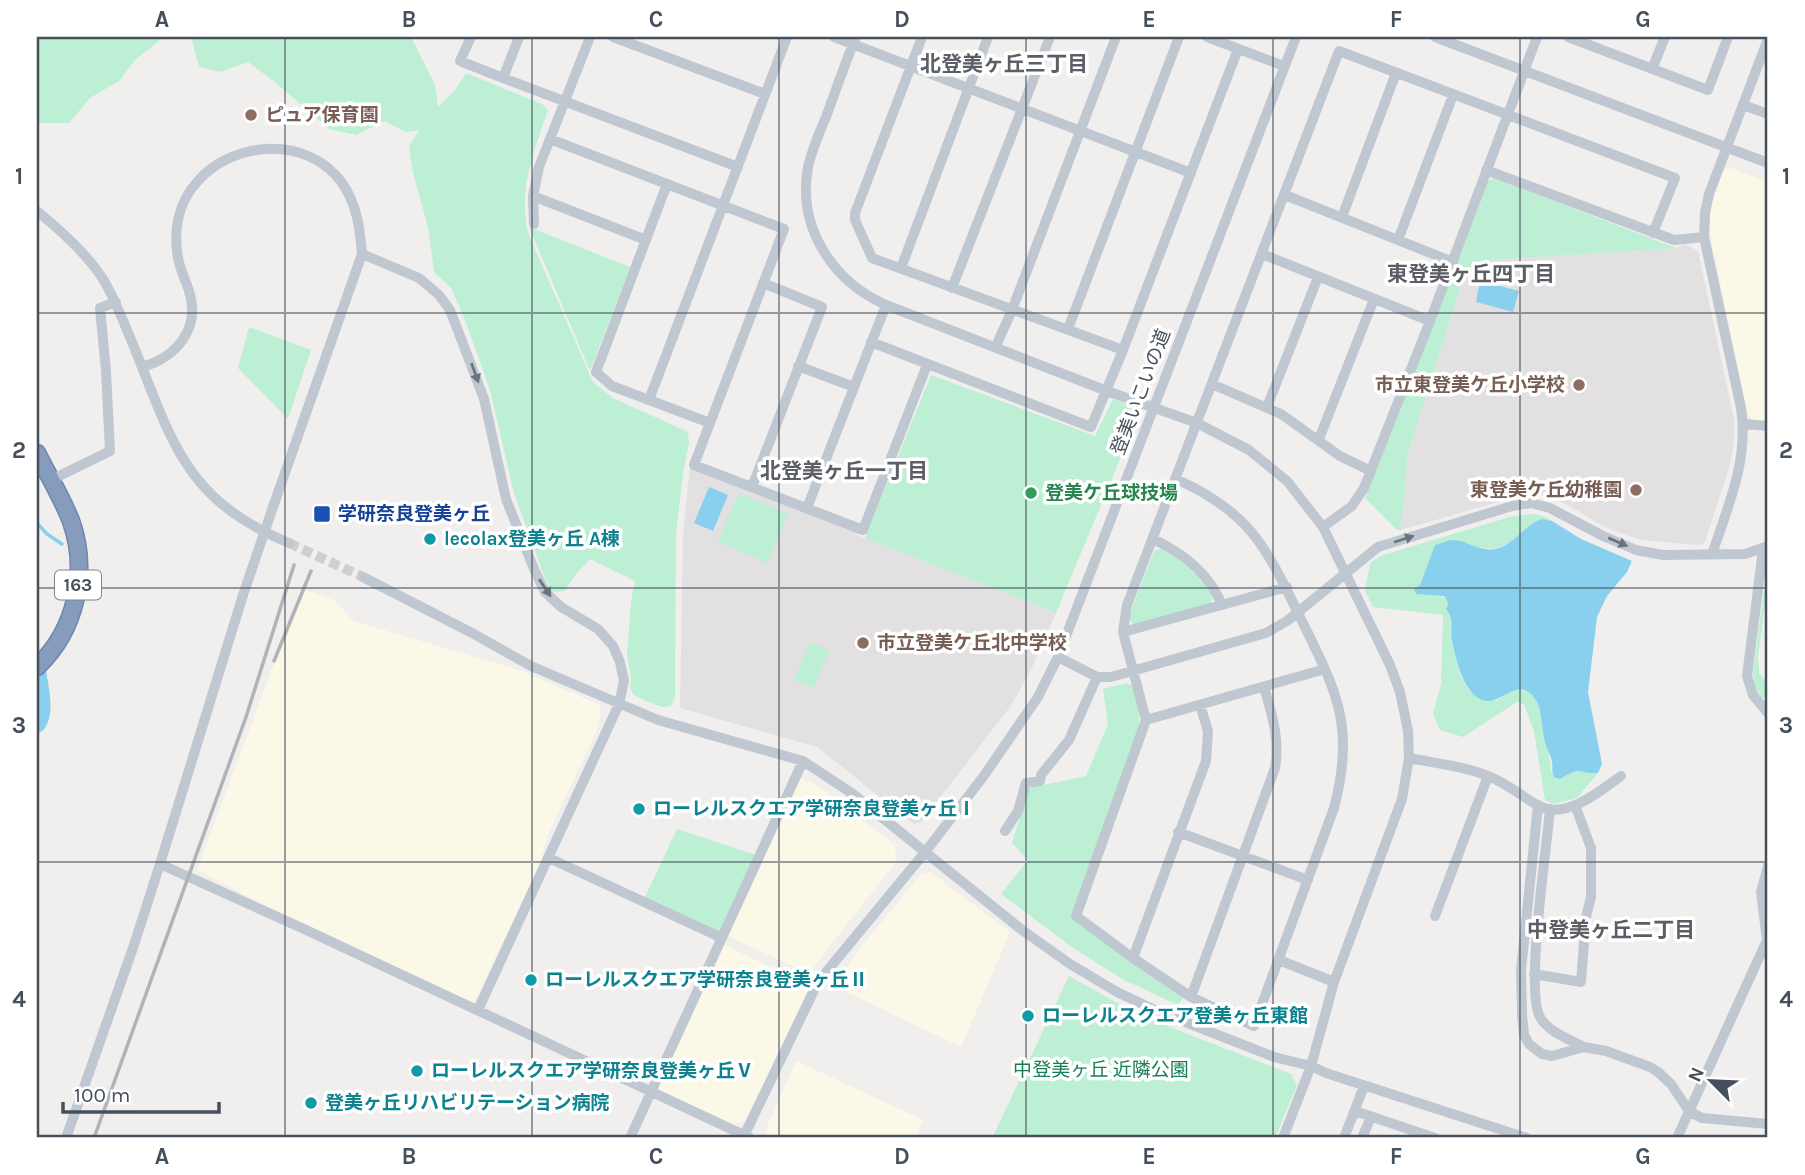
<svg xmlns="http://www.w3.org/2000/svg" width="1805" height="1175" font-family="Karla,'Noto Sans JP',sans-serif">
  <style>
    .commercial { fill: #fcf8e7 }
    .education { fill: #e2e0e0 }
    .green { fill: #bcefd4 }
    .water { fill: #88d0ed }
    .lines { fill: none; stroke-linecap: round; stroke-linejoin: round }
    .stream { stroke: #88d0ed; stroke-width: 3.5 }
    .river { stroke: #88d0ed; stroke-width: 19 }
    .minor-tunnel { stroke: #cfcfd1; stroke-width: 10; stroke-dasharray: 10 5; stroke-linecap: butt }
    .highway-casing { stroke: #7187aa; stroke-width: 19 }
    .minor { stroke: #bfc8d1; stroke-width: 10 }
    .highway { stroke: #859cbe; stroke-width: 16 }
    .rail { stroke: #b1b3b9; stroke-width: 3.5 }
    .minor-bridge { stroke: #bfc8d1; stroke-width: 10 }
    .oneway { fill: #6a747f }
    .grid { fill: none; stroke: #46505c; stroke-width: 2; stroke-opacity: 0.55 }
    .education-dot { fill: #8d6e63; stroke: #fff; stroke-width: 2.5 }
    .leisure-dot { fill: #2e9e5b; stroke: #fff; stroke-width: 2.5 }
    .transit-dot { fill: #1a4fb4; stroke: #fff; stroke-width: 2.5 }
    .culture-dot { fill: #0f9aa8; stroke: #fff; stroke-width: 2.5 }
    .labels { text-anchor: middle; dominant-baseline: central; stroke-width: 7; stroke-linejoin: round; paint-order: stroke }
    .shield { fill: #fff; stroke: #7e848d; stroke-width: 2 }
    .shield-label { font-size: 18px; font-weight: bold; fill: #46505c }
    .education-label { font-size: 19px; font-weight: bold; fill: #785e54; stroke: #fff; text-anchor: start }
    .street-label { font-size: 19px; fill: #46505c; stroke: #fff }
    .leisure-label { font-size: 19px; font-weight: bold; fill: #27864d; stroke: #fff; text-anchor: start }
    .transit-label { font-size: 19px; font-weight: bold; fill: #164399; stroke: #fff; text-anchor: start }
    .culture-label { font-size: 19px; font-weight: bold; fill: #0d838f; stroke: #fff; text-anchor: start }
    .park-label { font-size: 19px; fill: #167f53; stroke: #fff }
    .neighbourhood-label { font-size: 21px; font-weight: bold; fill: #5b5e64; stroke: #fff }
    .neatline { fill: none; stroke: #46505c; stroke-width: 2.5 }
    .grid-label { font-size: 23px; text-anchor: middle; font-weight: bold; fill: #46505c }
  </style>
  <rect width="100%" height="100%" fill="#f1efee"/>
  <path class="commercial" d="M1731 168 1768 182V421L1753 420 1748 415 1709 229 1711 206 1723 171Z
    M302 589 334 600 353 621 519 670 600 705 599 725 547 837 541 861 473 1004 259 902 197 870Z
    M800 778 815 784 895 845 896 862 824 953 810 974 728 936Z
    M930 872 1010 932 961 1047 834 986 863 945 920 875Z
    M724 945 810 986 746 1121 734 1124 661 1091 658 1086Z
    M796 1061 923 1120 915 1138H768L766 1129Z"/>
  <path class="education" d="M1685 244 1698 251 1734 419V443L1730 465 1705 542 1700 545 1640 540 1605 527 1568 505 1533 492 1401 530 1408 454 1465 272 1478 261 1676 248Z
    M690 466 857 530V535L1056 613 1030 672 1010 707 921 822 914 824 817 747 680 708 683 534Z"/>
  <path class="green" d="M37 37H164L136 59 119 81 90 98 69 123H37Z
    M191 37H411L435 85 438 107 455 90 466 73 542 104 548 110C534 151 518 190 528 233L593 382 613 398 688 432 689 443 683 474 676 534 675 697 671 706 662 707 646 701 634 695 630 688 631 677 627 655 631 601 635 581 590 559 576 574 565 591 552 592 544 576 514 493 490 390 465 320 451 288 434 272 428 227 413 173 409 146 419 130 406 132 384 121 356 135 329 129 275 82 248 62 221 72 199 67Z
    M1494 178 1676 248 1478 261 1465 272 1408 454 1401 530H1397L1365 498 1486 182Z
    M529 227 630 267 590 371Z
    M249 327 311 350 288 419 238 368Z
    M931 375 1095 436 1113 399 1141 409 1056 613 865 538Z
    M739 493 788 514 768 563 718 542Z
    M1536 514 1546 517 1552 521C1518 514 1518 565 1467 543L1426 570 1420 585 1414 589 1447 598C1452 620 1452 681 1475 695 1481 698 1491 699 1497 700 1505 696 1511 687 1521 689 1527 690 1531 693 1535 698 1541 708 1552 761 1551 773L1562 778C1579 765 1580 774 1598 773L1577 798 1553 804 1545 800 1534 732 1524 704 1517 702 1463 737 1440 730 1433 714 1441 684 1443 615 1373 607 1365 591 1370 563 1380 556 1513 516Z
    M1161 548C1182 561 1199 575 1213 596L1210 604 1134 625 1129 620 1131 611 1154 551Z
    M1767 567 1768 579 1758 658 1759 673 1768 684V696L1762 698 1755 686 1753 673Z
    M810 642 830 651 813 688 794 680Z
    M1126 683 1133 686 1139 714V728L1071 917 1183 998 1178 1005 1122 979 1069 945 1001 894 1028 860 1012 843 1029 788 1086 776 1108 724 1103 689Z
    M677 829 759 856 722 938 643 901Z
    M1069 976 1121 1005 1157 1022 1291 1074 1297 1085 1275 1138H992Z"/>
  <path class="water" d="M1480 281 1519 291 1513 312 1476 302Z
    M709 487 728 495 713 531 694 523Z
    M1542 519 1552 521 1581 539 1632 561 1627 572 1607 596 1597 617 1588 692 1602 764 1598 773C1574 774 1585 765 1560 779L1554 777C1551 771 1553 768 1552 762 1551 755 1546 748 1545 741 1541 726 1543 706 1532 695 1511 673 1493 725 1467 686 1459 673 1455 655 1452 640 1450 629 1454 617 1446 609 1449 604 1448 600 1444 596L1416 594 1414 589 1420 585 1435 545C1440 544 1446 541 1451 540 1466 539 1479 552 1495 549 1515 545 1523 525 1542 519Z"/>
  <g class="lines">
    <path class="stream" d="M37 523 47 534 62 544"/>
    <path class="river" d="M37 674C39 689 45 710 37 723"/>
    <path class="minor-tunnel" d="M289 543 363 577"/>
    <defs>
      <path id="highway" d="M37 453C48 475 62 498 71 521 89 572 76 630 37 667"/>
    </defs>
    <use href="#highway" class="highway-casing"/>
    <path class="minor" d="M471 37 460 61 503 78
      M519 37 503 78 738 167
      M590 37 539 167 533 196 646 240
      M613 37 765 94
      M834 37 1191 173
      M856 37C845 63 836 90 826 117 819 133 812 150 808 167 797 227 832 281 886 305L1107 391 1197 423 1249 450 1287 481 1323 527 1390 665 1400 692 1408 731 1409 758 1402 799 1334 982 1311 1066 1283 1138
      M922 37 855 213V220L872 258 1123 350
      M1207 37 1284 66
      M1435 37 1768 163
      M1568 37 1708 90 1728 37
      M1652 69 1665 37
      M1743 105 1768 114
      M550 139 784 229 694 465 863 530 927 365
      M1486 170 1674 240 1704 237
      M667 184 596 372 612 386 710 423
      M1285 195 1453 262
      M533 196 534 224
      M37 211C61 231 86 253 103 279 115 299 123 321 132 342 172 440 183 499 289 543
      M1342 217 1396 73
      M1398 240 1453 95
      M362 254 419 278 439 295 450 310 484 399 506 499 534 569 545 592 561 607 598 629 613 646 620 662 624 681 619 704 478 1010
      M1262 254 1430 321
      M901 268 988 37
      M952 288 1050 37
      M1068 329 1179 37
      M871 342 1091 427 1123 350 1238 49
      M996 346 1012 310 1116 37
      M798 366 854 387
      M142 367C177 357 201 328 189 291 185 278 178 266 177 251 174 226 180 201 197 182 233 140 308 135 342 183 357 204 360 229 362 254L274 504
      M1212 384 1281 414 1340 456 1371 471
      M649 400 787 37
      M1267 407 1318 277
      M1744 424 1768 426
      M1319 439 1374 299
      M1176 479C1252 513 1266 548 1301 619 1336 691 1356 725 1334 808L1254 1026 1191 997 1133 958 1076 916 1146 720 1123 632 1127 605 1339 51 1675 178 1653 233
      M51 480 110 451 106 371 100 308 116 302
      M752 487 822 307 763 283
      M807 508 886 305
      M1323 527 1352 506 1364 488 1430 321 1537 37
      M1153 539C1183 553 1209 573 1222 605
      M1763 550 1747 676 1753 695 1768 713
      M1712 554C1728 507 1749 459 1741 408L1704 237 1705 213 1709 194 1768 39
      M363 577 472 633 531 666 658 720 803 761 853 794 1022 930 1070 964 1117 992 1157 1011 1274 1057 1311 1066 1326 1073 1527 1138
      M243 595 160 864 304 929 750 1138
      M1123 632 1287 587
      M1058 657 1097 677H1111L1266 633 1287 621 1378 547 1512 506 1531 503 1550 508 1603 536 1636 550 1663 555 1745 554 1768 546
      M1146 720 1325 669
      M1409 758C1435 763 1463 766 1488 776 1507 783 1522 797 1539 806 1566 820 1600 791 1621 776
      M1538 805 1521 970 1522 1014 1524 1035 1529 1044 1542 1054 1552 1056 1584 1047 1606 1051 1650 1067 1658 1072 1671 1084 1689 1111 1702 1118 1768 1124
      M1550 809C1547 847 1525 992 1540 1017 1548 1032 1569 1039 1584 1047
      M1005 831 1018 811 1026 783 1040 781 1041 775 1069 740 1097 677
      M1178 832 1308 880
      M549 858 722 938
      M1435 916 1488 776
      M1133 958 1206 761 1208 731 1200 705
      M1279 960 1334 982
      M1534 974 1581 982 1586 917 1591 897V848L1575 805
      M1191 997 1275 768C1280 739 1272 715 1264 687
      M1355 1111 1435 1138
      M66 1138 134 945 160 864
      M630 1138 803 761
      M743 1138 818 982 926 851 983 777 1038 697 1058 657 1296 37
      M1344 1138 1364 1086
      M1362 1138 1371 1117
      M1677 1138 1767 940 1761 892 1768 866"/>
    <use href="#highway" class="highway"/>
    <path class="rail" d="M274 661 311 571
      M94 1138 246 717 294 565"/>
    <path class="minor-bridge" d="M243 595 274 504"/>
  </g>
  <defs><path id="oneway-solid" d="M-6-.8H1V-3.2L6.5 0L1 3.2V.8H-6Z" transform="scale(1.75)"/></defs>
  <g class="oneway">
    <use href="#oneway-solid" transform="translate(475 373) rotate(70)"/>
    <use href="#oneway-solid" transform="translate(1404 539) rotate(-18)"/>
    <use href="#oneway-solid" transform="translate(1618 542) rotate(23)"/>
    <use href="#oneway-solid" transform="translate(545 588) rotate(56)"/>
  </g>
  <path class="grid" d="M285 37V1138M532 37V1138M779 37V1138M1026 37V1138M1273 37V1138M1520 37V1138M37 313H1768M37 588H1768M37 862H1768"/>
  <g class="education-dot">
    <circle cx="251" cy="115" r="7"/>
    <circle cx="1579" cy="385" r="7"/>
    <circle cx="1636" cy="490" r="7"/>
    <circle cx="863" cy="643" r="7"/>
  </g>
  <circle class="leisure-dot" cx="1031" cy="493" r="7"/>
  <rect class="transit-dot" x="313" y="505" width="18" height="18" rx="3.5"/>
  <g class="culture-dot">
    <circle cx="430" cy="539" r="7"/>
    <circle cx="639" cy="809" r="7"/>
    <circle cx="531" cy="980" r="7"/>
    <circle cx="1028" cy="1016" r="7"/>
    <circle cx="417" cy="1071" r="7"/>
    <circle cx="311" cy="1103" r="7"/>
  </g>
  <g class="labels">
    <rect class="shield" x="55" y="570.5" width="46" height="29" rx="5"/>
    <g class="shield-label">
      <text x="78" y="585">163</text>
    </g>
    <g class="education-label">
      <text x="265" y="115">ピュア保育園</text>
      <text x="1565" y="385" text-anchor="end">市立東登美ケ丘小学校</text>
      <text x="1622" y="490" text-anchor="end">東登美ケ丘幼稚園</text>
      <text x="877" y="643">市立登美ケ丘北中学校</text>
    </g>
    <g class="street-label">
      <text transform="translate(1141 392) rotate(-69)">登美いこいの道</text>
    </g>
    <g class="leisure-label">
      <text x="1045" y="493">登美ケ丘球技場</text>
    </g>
    <g class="transit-label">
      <text x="338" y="514">学研奈良登美ヶ丘</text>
    </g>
    <g class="culture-label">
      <text x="444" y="539">lecolax登美ヶ丘 A棟</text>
      <text x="653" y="809">ローレルスクエア学研奈良登美ヶ丘Ⅰ</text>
      <text x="545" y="980">ローレルスクエア学研奈良登美ヶ丘Ⅱ</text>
      <text x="1042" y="1016">ローレルスクエア登美ヶ丘東館</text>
      <text x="431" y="1071">ローレルスクエア学研奈良登美ヶ丘Ⅴ</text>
      <text x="325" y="1103">登美ヶ丘リハビリテーション病院</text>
    </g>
    <g class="park-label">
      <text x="1101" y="1070">中登美ヶ丘 近隣公園</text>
    </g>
    <g class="neighbourhood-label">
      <text x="1004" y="64">北登美ヶ丘三丁目</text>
      <text x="1471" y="274">東登美ヶ丘四丁目</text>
      <text x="844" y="471">北登美ヶ丘一丁目</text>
      <text x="1611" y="930">中登美ヶ丘二丁目</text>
    </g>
  </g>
  <rect width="1805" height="1175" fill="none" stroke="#ffffff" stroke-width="77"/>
  <g transform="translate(1711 1081) rotate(294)" stroke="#ffffff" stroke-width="5" paint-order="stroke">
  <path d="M0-5L12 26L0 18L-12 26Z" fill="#46505c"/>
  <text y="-10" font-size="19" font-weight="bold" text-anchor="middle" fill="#46505c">N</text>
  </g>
  <path d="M63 1102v10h156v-10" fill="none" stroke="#46505c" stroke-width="3.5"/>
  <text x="74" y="1102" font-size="21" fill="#46505c" stroke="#ffffff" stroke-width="5" paint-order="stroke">100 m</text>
  <rect x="38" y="38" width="1728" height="1098" class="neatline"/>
  <g class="grid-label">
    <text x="162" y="27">A</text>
    <text x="409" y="27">B</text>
    <text x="656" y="27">C</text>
    <text x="902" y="27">D</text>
    <text x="1149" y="27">E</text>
    <text x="1396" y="27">F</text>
    <text x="1643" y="27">G</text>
    <text x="19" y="184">1</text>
    <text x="1786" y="184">1</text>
    <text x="19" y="458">2</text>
    <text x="1786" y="458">2</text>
    <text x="19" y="733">3</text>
    <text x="1786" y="733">3</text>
    <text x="19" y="1007">4</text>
    <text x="1786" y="1007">4</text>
    <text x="162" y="1164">A</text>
    <text x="409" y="1164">B</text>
    <text x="656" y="1164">C</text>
    <text x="902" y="1164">D</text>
    <text x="1149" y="1164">E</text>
    <text x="1396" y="1164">F</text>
    <text x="1643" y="1164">G</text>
  </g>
</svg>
